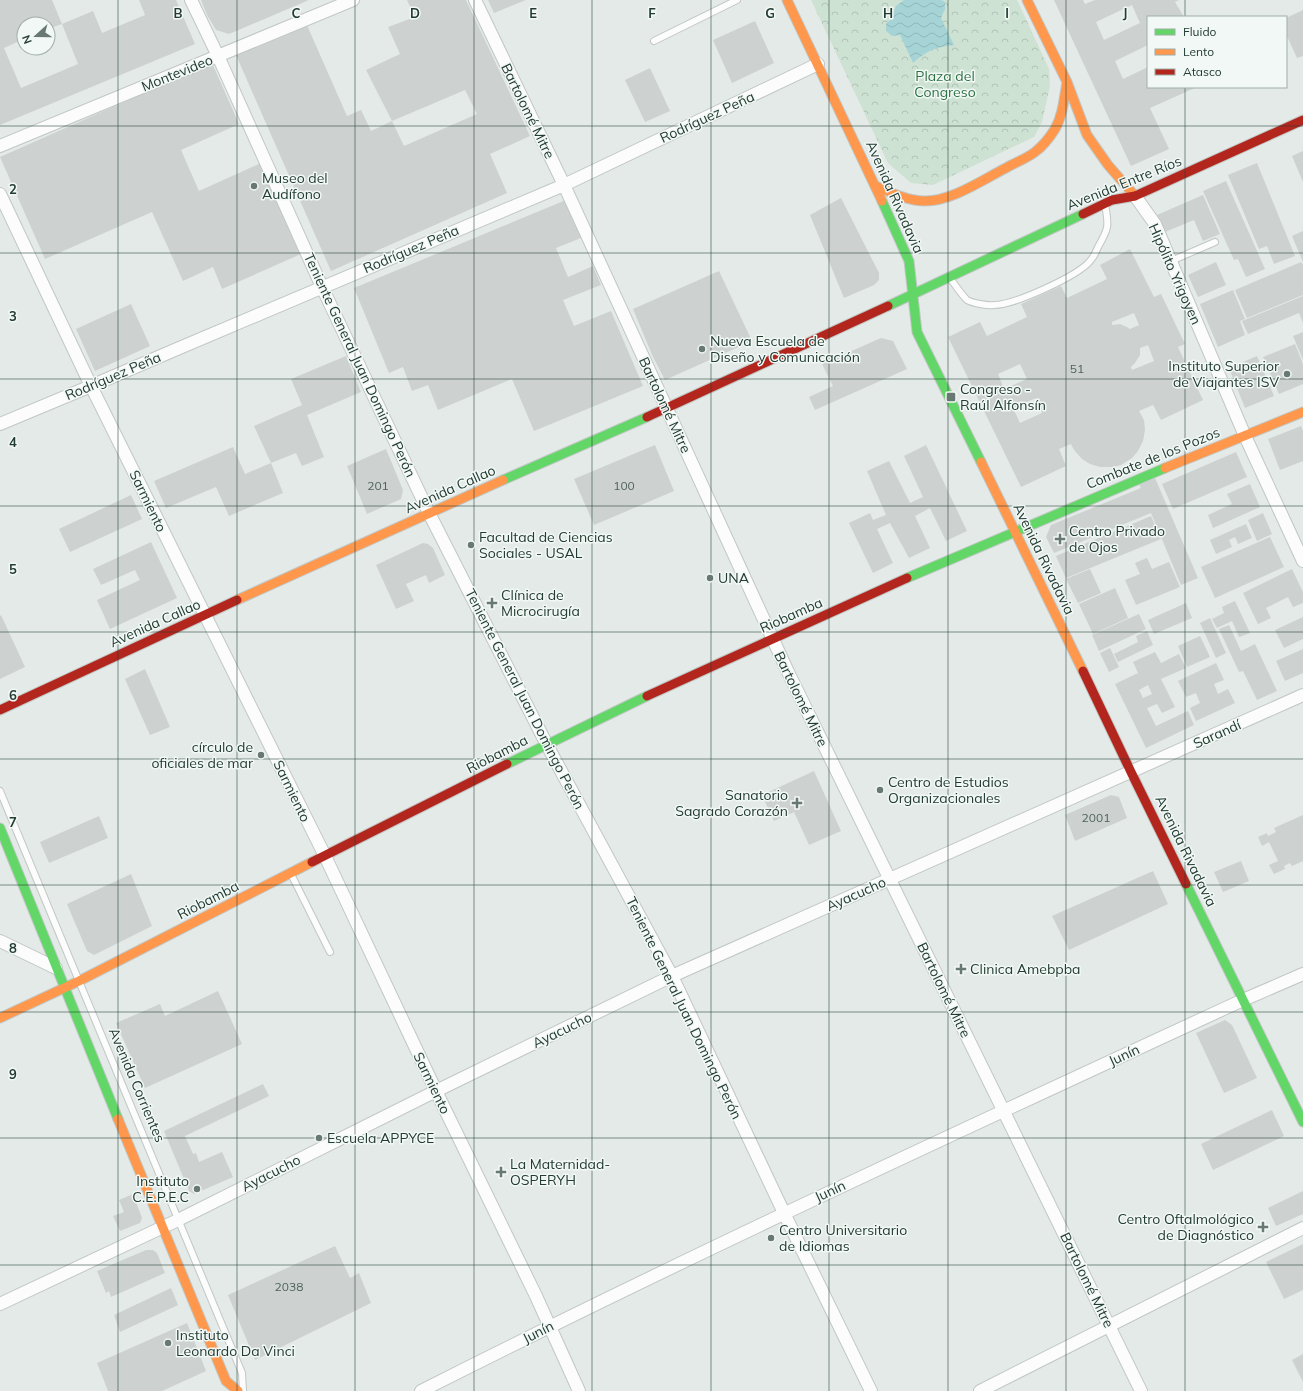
<svg xmlns="http://www.w3.org/2000/svg" width="1303" height="1391" font-family="Mulish,sans-serif">
  <style>
    .park { fill: url(#park-crowns) }
    .water { fill: url(#water-waves) }
    .building { fill: #cdd2d0; fill-rule: evenodd }
    .lines { fill: none; stroke-linecap: round; stroke-linejoin: round }
    .lane-casing { stroke: #c1c7c4; stroke-width: 8 }
    .street-casing { stroke: #c1c7c4; stroke-width: 14 }
    .fast-casing { stroke: #c0c7c4; stroke-width: 11 }
    .slow-casing { stroke: #c0c7c4; stroke-width: 11 }
    .jam-casing { stroke: #c0c7c4; stroke-width: 11 }
    .lane { stroke: #fbfcfb; stroke-width: 6 }
    .street { stroke: #fbfcfb; stroke-width: 12 }
    .fast { stroke: #63d668; stroke-width: 9 }
    .slow { stroke: #ff974d; stroke-width: 9 }
    .jam { stroke: #b3261e; stroke-width: 9 }
    .grid { fill: none; stroke: #233c33; stroke-width: 1; stroke-opacity: 0.55 }
    .poi-dot { fill: #677972; stroke: #f2f8f5; stroke-width: 1.5 }
    .labels { text-anchor: middle; dominant-baseline: central; stroke-width: 3; stroke-linejoin: round; paint-order: stroke }
    .number-label { font-size: 12px; fill: #4e625b }
    .street-label { font-size: 14px; fill: #233c33; stroke: #f2f8f5 }
    .park-label { font-size: 14px; fill: #2e7243; stroke: #f2f8f5 }
    .poi-label { font-size: 14px; fill: #233c33; stroke: #f2f8f5; text-anchor: start }
    .grid-label { font-size: 13px; text-anchor: middle; font-weight: bold; fill: #233c33; stroke: #f2f8f5; stroke-width: 3; stroke-linejoin: round; paint-order: stroke }
  </style>
  <defs>
    <pattern id="park-crowns" width="20" height="18" patternUnits="userSpaceOnUse"><rect width="20" height="18" fill="#cde2d3"/><path d="M2 6a3 3 0 1 1 6 0M12 15a3 3 0 1 1 6 0" fill="none" stroke="#b0c3b6"/></pattern>
    <pattern id="water-waves" width="16" height="10" patternUnits="userSpaceOnUse"><rect width="16" height="10" fill="#a6d4d6"/><path d="M0 5q4-4 8 0t8 0" fill="none" stroke="#8fb7b8"/></pattern>
  </defs>
  <rect width="100%" height="100%" fill="#e4eae7"/>
  <path class="park" d="M811 0H1017L1019 4 1049 69 1050 86 1042 122 1034 137 933 185 911 183 888 163Z"/>
  <path class="water" d="M904 0H941L945 2V9L941 18 954 45C935 47 927 51 913 63L900 35 892 36 886 31V24L890 20 896 6Z"/>
  <path class="building" d="M0 0H52L62 24 48 29V24H24V39L4 48 21 88 78 64 62 24 93 11 102 33 145 15 139 0H176L195 44 0 125Z
    M201 0H309L229 34 216 30 207 15Z
    M407 0H466L530 136 490 154 507 193 331 271 236 55 306 23 347 116 361 110 371 131 392 121 404 146 477 114 465 90 392 121 366 70 400 54 388 27 415 17Z
    M488 0H526L494 13Z
    M1054 0H1083L1085 4 1095 0H1179L1175 2 1184 17H1148V45L1115 61 1123 79 1148 67V87H1197L1150 108 1169 149 1131 166ZM1132 5 1140 23 1104 40 1096 22Z
    M1303 10V56L1297 58 1286 34V18Z
    M755 21 774 63 732 83 713 40Z
    M212 63 239 124 181 150 199 191 261 163 301 254 222 289 213 267 183 281 152 212 45 259 0 157Z
    M650 68 670 111 645 122 625 80Z
    M1303 151V182L1292 156Z
    M1257 163 1295 256 1274 264 1267 246 1259 249 1228 175Z
    M1226 181 1265 269 1246 277 1238 259 1234 260 1203 191Z
    M1203 195 1220 234 1203 241 1194 220 1165 232 1157 215Z
    M841 198 879 273V280L874 285 844 298 810 215Z
    M566 200 581 238 556 248 568 277 593 266 601 285 563 300 574 326 611 311 643 386 534 431 512 379 438 410 428 385 412 391 403 367 389 373 354 288Z
    M1303 231V262L1292 236Z
    M1130 249 1154 297 1161 294 1185 344 1178 347 1203 400 1161 420 1153 405 1139 411 1144 420 1145 430 1143 441 1138 451 1132 458 1121 465 1113 467H1100L1090 464 1082 459 1074 450 1071 444 1059 449 1066 466 1021 487 948 337 980 322 987 336 1027 317 1021 304 1061 286 1067 298 1107 279 1100 265ZM1134 313 1139 325 1130 329 1127 327 1120 324 1112 325V322ZM1148 345 1154 361 1132 370 1131 367 1135 363 1140 355V348ZM1020 364 1027 379 1004 389 998 374ZM1036 398 1042 413 1020 423 1013 408Z
    M1216 262 1226 285 1198 297 1188 275Z
    M1301 262 1303 265V295L1247 318 1235 290Z
    M719 271 752 341 665 380 653 357 633 309Z
    M1233 290 1245 319 1240 321 1245 335 1218 347 1200 304Z
    M1303 296V323L1299 313 1248 334 1242 321Z
    M131 304 150 346 95 371 76 329Z
    M1303 332V360L1293 336Z
    M881 338 893 341 907 369 815 410 809 397 833 386 822 364Z
    M1295 344 1303 364V384L1279 394 1263 357Z
    M346 356 361 392 307 415 324 457 302 466 296 453 271 463 254 426 302 405 291 379Z
    M1257 356 1274 396 1245 408 1229 368Z
    M1301 426 1303 431V461L1280 470 1268 439Z
    M655 445 674 491 594 525 574 479Z
    M926 445 967 531 946 541 930 508 915 516 930 548 909 558 890 523 877 529 893 563 873 573 849 523 870 513 873 520 886 515 867 471 889 461 910 503 923 497 904 456Z
    M233 447 245 474 271 463 283 493 229 516 216 487 166 508 154 481Z
    M386 449 403 490 401 499 367 514 347 466Z
    M1236 452 1247 477 1173 509 1162 484Z
    M1155 478 1198 578 1181 585 1151 513 1054 553 1046 537 1051 525 1141 488 1139 485Z
    M1250 484 1260 507 1213 528 1208 515 1232 504 1227 494Z
    M131 495 142 519 70 552 59 529Z
    M1263 513 1272 534 1257 541 1248 520Z
    M1151 516 1161 539 1066 578 1056 556Z
    M1246 524 1252 538 1238 544 1235 537 1229 540 1232 547 1216 554 1210 540Z
    M1270 537 1284 567 1215 598 1201 567Z
    M151 542 177 598 110 629 97 600 140 580 135 570 101 585 93 569Z
    M423 543 428 544 433 548 445 575 429 583 426 575 406 584 414 601 396 609 376 565Z
    M1147 558 1152 569 1169 562 1180 587 1136 605 1125 580 1140 574 1135 563Z
    M1090 569 1101 593 1078 603 1066 579Z
    M1292 569 1303 592V603L1293 607 1288 597 1266 608 1271 618 1258 624 1243 593Z
    M1115 588 1128 618 1093 634 1079 604Z
    M1235 601 1250 633 1239 637 1232 621 1217 628 1212 619 1224 613 1222 607Z
    M1186 603 1192 618 1154 634 1148 620Z
    M1139 614 1146 629 1099 651 1092 635Z
    M1 615 25 667 0 679V616Z
    M1303 617V639L1284 648 1275 630Z
    M1210 618 1226 653 1216 658 1200 623Z
    M1229 625 1241 651 1255 644 1277 691 1257 700 1243 671 1239 672 1219 629Z
    M1147 631 1153 645 1118 662 1114 654 1138 642 1136 636Z
    M1200 636 1210 657 1187 667 1178 646Z
    M1110 648 1119 667 1109 672 1100 653Z
    M1303 649V673L1285 681 1276 661Z
    M1155 652 1161 663 1179 654 1186 668 1161 679 1175 707 1162 713 1157 704 1147 708 1156 726 1188 711 1194 725 1146 748 1115 684 1138 673 1133 662ZM1148 685 1152 694 1143 698 1139 690Z
    M1216 663 1224 680 1214 684 1218 694 1228 689 1235 703 1196 721 1190 708 1200 703 1196 693 1186 697 1178 681Z
    M145 669 170 727 150 735 125 679Z
    M814 771 841 831 809 845 794 812 774 821 762 795Z
    M1111 795 1119 797 1127 818 1075 841 1065 815Z
    M1303 815V861L1292 866 1290 863 1284 866 1285 869 1274 874 1269 865 1278 861 1269 842 1262 846 1258 837 1267 833 1268 836 1276 832 1274 828Z
    M99 816 108 838 49 863 40 842Z
    M1241 861 1249 881 1223 892 1214 872Z
    M1153 871 1168 904 1069 950 1052 916Z
    M131 874 152 926 94 955 87 951 67 904Z
    M218 991 242 1044 145 1088 116 1023 160 1004 165 1016Z
    M1225 1020 1232 1025 1257 1078 1224 1093 1196 1033Z
    M263 1084 269 1096 185 1136 193 1154 196 1153 199 1162 222 1152 233 1177 194 1194 189 1191 164 1131Z
    M1272 1110 1284 1136 1213 1170 1201 1144Z
    M1303 1191V1214L1276 1226 1268 1208Z
    M133 1194 142 1218 140 1223 120 1231 113 1216 124 1212 119 1200Z
    M1303 1244V1290L1284 1299 1266 1262Z
    M335 1246 350 1278 359 1273 371 1303 255 1360 228 1295Z
    M146 1250H153L157 1253 165 1273 111 1297 109 1291 106 1293 97 1271Z
    M171 1288 178 1305 120 1332 114 1315Z
    M187 1323 206 1371 162 1391H108L97 1363Z
    M1303 1354V1382L1292 1360Z"/>
  <g class="lines">
    <defs>
      <path id="lane" d="M654 41 737 0
        M1171 261 1215 242
        M950 278C955 285 961 294 967 300 972 303 988 306 994 305 1014 305 1078 276 1090 261 1094 257 1096 252 1098 247 1109 228 1109 226 1105 204
        M0 791 242 1373 243 1391
        M291 874 330 952"/>
      <path id="street" d="M191 0 218 56 322 287 429 513 547 745 672 976 784 1213 871 1391
        M475 0 564 185 788 672 1141 1391
        M0 146 353 0
        M0 194 91 386 325 856 436 1091 536 1296 579 1391
        M1135 196 1155 224 1245 436 1303 561
        M0 424 91 386 177 349 564 185 818 64
        M0 941 56 968
        M0 1304 178 1220 436 1091 672 976 1303 695
        M421 1391C692 1254 968 1127 1243 1000L1303 974
        M980 1391 1303 1228"/>
      <path id="fast" d="M882 201 909 261 917 332 981 462
        M888 306 1083 214
        M503 480 647 417
        M907 578 1165 468
        M507 764 647 696
        M0 828 118 1119
        M1186 884 1303 1122"/>
      <path id="slow" d="M787 0 882 201
        M1027 0 1067 82 1087 135 1108 165 1135 196
        M876 186C892 193 908 201 925 201 952 201 982 180 1006 168 1016 162 1026 159 1035 152 1043 146 1050 137 1055 129 1063 115 1064 98 1067 82
        M981 462 1083 671
        M1165 468 1303 412
        M237 600 503 480
        M0 1018 79 981 312 862
        M118 1119 226 1381 238 1391"/>
      <path id="jam" d="M1083 214 1112 200 1135 196 1303 120
        M647 417 888 306
        M1083 671 1131 772 1186 884
        M647 696 907 578
        M0 710 237 600
        M312 862 507 764"/>
    </defs>
    <use href="#lane" class="lane-casing"/>
    <use href="#street" class="street-casing"/>
    <use href="#fast" class="fast-casing"/>
    <use href="#slow" class="slow-casing"/>
    <use href="#jam" class="jam-casing"/>
    <use href="#lane" class="lane"/>
    <use href="#street" class="street"/>
    <use href="#fast" class="fast"/>
    <use href="#slow" class="slow"/>
    <use href="#jam" class="jam"/>
  </g>
  <path class="grid" d="M118 0V1391M237 0V1391M355 0V1391M474 0V1391M592 0V1391M711 0V1391M829 0V1391M948 0V1391M1066 0V1391M1185 0V17M1185 87V1391M0 126H1303M0 253H1303M0 379H1303M0 506H1303M0 632H1303M0 759H1303M0 885H1303M0 1012H1303M0 1138H1303M0 1265H1303"/>
  <g class="poi-dot">
    <circle cx="254" cy="186" r="4"/>
    <circle cx="702" cy="349" r="4"/>
    <circle cx="1287" cy="374" r="4"/>
    <rect x="946" y="392" width="10" height="10" rx="2"/>
    <path d="M1058 533h4v4h4v4h-4v4h-4v-4h-4v-4h4z"/>
    <circle cx="471" cy="545" r="4"/>
    <circle cx="710" cy="578" r="4"/>
    <path d="M490 597h4v4h4v4h-4v4h-4v-4h-4v-4h4z"/>
    <circle cx="261" cy="755" r="4"/>
    <circle cx="880" cy="790" r="4"/>
    <path d="M795 797h4v4h4v4h-4v4h-4v-4h-4v-4h4z"/>
    <path d="M959 963h4v4h4v4h-4v4h-4v-4h-4v-4h4z"/>
    <circle cx="319" cy="1138" r="4"/>
    <path d="M499 1166h4v4h4v4h-4v4h-4v-4h-4v-4h4z"/>
    <circle cx="197" cy="1189" r="4"/>
    <path d="M1261 1221h4v4h4v4h-4v4h-4v-4h-4v-4h4z"/>
    <circle cx="771" cy="1238" r="4"/>
    <circle cx="168" cy="1343" r="4"/>
  </g>
  <g class="labels">
    <g class="number-label">
      <text x="1077" y="368">51</text>
      <text x="378" y="485">201</text>
      <text x="624" y="485">100</text>
      <text x="1096" y="817">2001</text>
      <text x="289" y="1286">2038</text>
    </g>
    <g class="street-label">
      <text transform="translate(177 73) rotate(-22)">Montevideo</text>
      <text transform="translate(528 111) rotate(64)">Bartolomé Mitre</text>
      <text transform="translate(707 117) rotate(-25)">Rodríguez Peña</text>
      <text transform="translate(1124 183) rotate(-22)">Avenida Entre Ríos</text>
      <text transform="translate(895 197) rotate(66)">Avenida Rivadavia</text>
      <text transform="translate(411 249) rotate(-23)">Rodríguez Peña</text>
      <text transform="translate(1175 274) rotate(66)">Hipólito Yrigoyen</text>
      <text transform="translate(360 365) rotate(65)">Teniente General Juan Domingo Perón</text>
      <text transform="translate(113 376) rotate(-23)">Rodríguez Peña</text>
      <text transform="translate(665 405) rotate(65)">Bartolomé Mitre</text>
      <text transform="translate(1153 458) rotate(-22)">Combate de los Pozos</text>
      <text transform="translate(450 489) rotate(-24)">Avenida Callao</text>
      <text transform="translate(148 501) rotate(64)">Sarmiento</text>
      <text transform="translate(1044 559) rotate(64)">Avenida Rivadavia</text>
      <text transform="translate(791 615) rotate(-24)">Riobamba</text>
      <text transform="translate(155 623) rotate(-24)">Avenida Callao</text>
      <text transform="translate(525 699) rotate(63)">Teniente General Juan Domingo Perón</text>
      <text transform="translate(801 699) rotate(64)">Bartolomé Mitre</text>
      <text transform="translate(1217 734) rotate(-24)">Sarandí</text>
      <text transform="translate(497 754) rotate(-27)">Riobamba</text>
      <text transform="translate(292 791) rotate(64)">Sarmiento</text>
      <text transform="translate(1186 851) rotate(64)">Avenida Rivadavia</text>
      <text transform="translate(856 894) rotate(-24)">Ayacucho</text>
      <text transform="translate(208 900) rotate(-27)">Riobamba</text>
      <text transform="translate(944 990) rotate(64)">Bartolomé Mitre</text>
      <text transform="translate(684 1008) rotate(64)">Teniente General Juan Domingo Perón</text>
      <text transform="translate(562 1030) rotate(-26)">Ayacucho</text>
      <text transform="translate(1124 1055) rotate(-25)">Junín</text>
      <text transform="translate(432 1083) rotate(64)">Sarmiento</text>
      <text transform="translate(137 1085) rotate(67)">Avenida Corrientes</text>
      <text transform="translate(271 1173) rotate(-27)">Ayacucho</text>
      <text transform="translate(830 1191) rotate(-25)">Junín</text>
      <text transform="translate(1087 1280) rotate(64)">Bartolomé Mitre</text>
      <text transform="translate(538 1332) rotate(-27)">Junín</text>
    </g>
    <g class="park-label">
      <text x="945" y="76">Plaza del<tspan x="945" dy="16">Congreso</tspan></text>
    </g>
    <g class="poi-label">
      <text x="262" y="178">Museo del<tspan x="262" dy="16">Audífono</tspan></text>
      <text x="710" y="341">Nueva Escuela de<tspan x="710" dy="16">Diseño y Comunicación</tspan></text>
      <text x="1279" y="366" text-anchor="end">Instituto Superior<tspan x="1279" dy="16">de Viajantes ISV</tspan></text>
      <text x="960" y="389">Congreso -<tspan x="960" dy="16">Raúl Alfonsín</tspan></text>
      <text x="1069" y="531">Centro Privado<tspan x="1069" dy="16">de Ojos</tspan></text>
      <text x="479" y="537">Facultad de Ciencias<tspan x="479" dy="16">Sociales - USAL</tspan></text>
      <text x="718" y="578">UNA</text>
      <text x="501" y="595">Clínica de<tspan x="501" dy="16">Microcirugía</tspan></text>
      <text x="253" y="747" text-anchor="end">círculo de<tspan x="253" dy="16">oficiales de mar</tspan></text>
      <text x="888" y="782">Centro de Estudios<tspan x="888" dy="16">Organizacionales</tspan></text>
      <text x="788" y="795" text-anchor="end">Sanatorio<tspan x="788" dy="16">Sagrado Corazón</tspan></text>
      <text x="970" y="969">Clinica Amebpba</text>
      <text x="327" y="1138">Escuela APPYCE</text>
      <text x="510" y="1164">La Maternidad-<tspan x="510" dy="16">OSPERYH</tspan></text>
      <text x="189" y="1181" text-anchor="end">Instituto<tspan x="189" dy="16">C.E.P.E.C</tspan></text>
      <text x="1254" y="1219" text-anchor="end">Centro Oftalmológico<tspan x="1254" dy="16">de Diagnóstico</tspan></text>
      <text x="779" y="1230">Centro Universitario<tspan x="779" dy="16">de Idiomas</tspan></text>
      <text x="176" y="1335">Instituto<tspan x="176" dy="16">Leonardo Da Vinci</tspan></text>
    </g>
  </g>
  <g class="grid-label">
    <text x="178" y="18">B</text>
    <text x="296" y="18">C</text>
    <text x="415" y="18">D</text>
    <text x="533" y="18">E</text>
    <text x="652" y="18">F</text>
    <text x="770" y="18">G</text>
    <text x="888" y="18">H</text>
    <text x="1007" y="18">I</text>
    <text x="1125" y="18">J</text>
    <text x="13" y="194">2</text>
    <text x="13" y="321">3</text>
    <text x="13" y="447">4</text>
    <text x="13" y="574">5</text>
    <text x="13" y="700">6</text>
    <text x="13" y="827">7</text>
    <text x="13" y="953">8</text>
    <text x="13" y="1079">9</text>
  </g>
  <rect x="1147" y="16" width="140" height="72" fill="#f2f8f5" stroke="#9fada7"/>
  <rect x="1155" y="29" width="20" height="6" fill="#63d668" stroke="#9fada7"/>
  <text x="1183" y="36" font-size="12" fill="#233c33">Fluido</text>
  <rect x="1155" y="49" width="20" height="6" fill="#ff974d" stroke="#9fada7"/>
  <text x="1183" y="56" font-size="12" fill="#233c33">Lento</text>
  <rect x="1155" y="69" width="20" height="6" fill="#b3261e" stroke="#9fada7"/>
  <text x="1183" y="76" font-size="12" fill="#233c33">Atasco</text>
  <g transform="translate(36 36) rotate(249)"><circle r="19" fill="#f2f8f5" stroke="#9fada7"/>
  <path d="M0-3L7 15L0 10L-7 15Z" fill="#677972"/>
  <text y="-6" font-size="11" font-weight="bold" text-anchor="middle" fill="#233c33">N</text>
  </g>
</svg>
